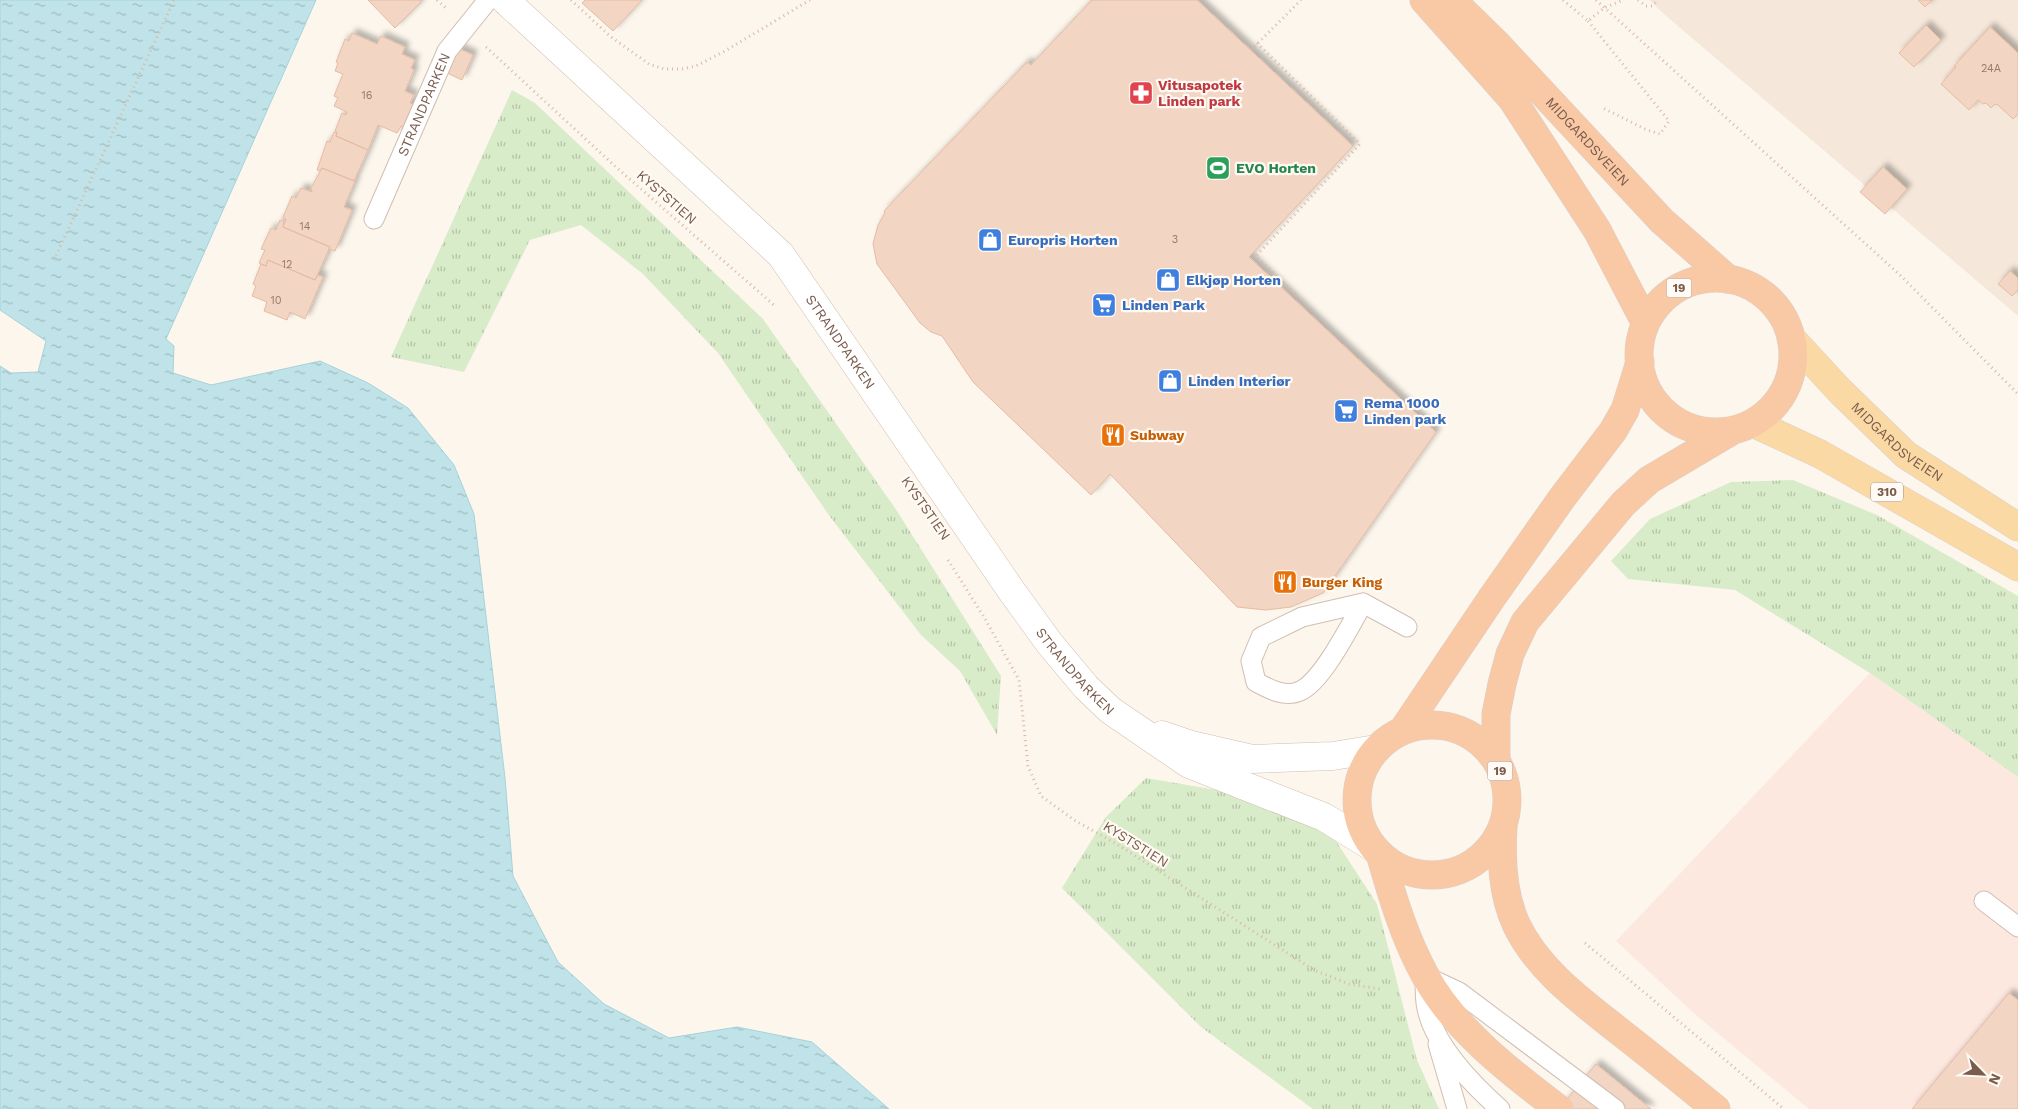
<svg xmlns="http://www.w3.org/2000/svg" width="2018" height="1109" font-family="'Work Sans',sans-serif">
  <style>
    .residential { fill: #f5e8da }
    .commercial { fill: #fde8e0 }
    .grass { fill: url(#grass-tufts) }
    .water { fill: url(#water-ripples); stroke: #a5d3da }
    .building { fill: #f3d5c3; stroke: #e6bba3; filter: url(#shadow) }
    .lines { fill: none; stroke-linecap: round; stroke-linejoin: round }
    .service-casing { stroke: #d1beb0; stroke-width: 21 }
    .minor-casing { stroke: #d1beb0; stroke-width: 29 }
    .primary-casing { stroke: #dad1cd; stroke-width: 29 }
    .trunk-casing { stroke: #dad1cd; stroke-width: 29 }
    .path { stroke: #d9b8a5; stroke-width: 3; stroke-dasharray: 1 4; stroke-linecap: butt }
    .service { stroke: #fff; stroke-width: 19 }
    .minor { stroke: #fff; stroke-width: 28 }
    .primary { stroke: #fbd9a5; stroke-width: 28 }
    .trunk { stroke: #f9c8a4; stroke-width: 28 }
    .labels { text-anchor: middle; dominant-baseline: central; stroke-width: 4.5; stroke-linejoin: round; paint-order: stroke }
    .number-label { font-size: 11px; fill: #987a6a }
    .shield { fill: #fffaf3; stroke: #a28b7f; stroke-width: 1 }
    .shield-label { font-size: 12px; font-weight: bold; fill: #7a5c4d }
    .health-label { font-size: 14px; font-weight: bold; fill: #be3a42; stroke: #fffaf3; text-anchor: start }
    .street-label { font-size: 14px; fill: #7a5c4d; stroke: #fffaf3 }
    .leisure-label { font-size: 14px; font-weight: bold; fill: #27864d; stroke: #fffaf3; text-anchor: start }
    .shop-label { font-size: 14px; font-weight: bold; fill: #366cbe; stroke: #fffaf3; text-anchor: start }
    .food-label { font-size: 14px; font-weight: bold; fill: #c56008; stroke: #fffaf3; text-anchor: start }
  </style>
  <defs>
    <pattern id="grass-tufts" width="24" height="20" patternUnits="userSpaceOnUse" patternTransform="scale(1.25)"><rect width="24" height="20" fill="#d8ecc9"/><path d="M3 7l-1-3M5 7V3M7 7l1-3M15 17l-1-3M17 17v-4M19 17l1-3" fill="none" stroke="#b4c2a5"/></pattern>
    <pattern id="water-ripples" width="26" height="14" patternUnits="userSpaceOnUse" patternTransform="scale(1.25)"><rect width="26" height="14" fill="#bfe3e8"/><path d="M2 4q2-2 4 0t4 0M15 11q2-2 4 0t4 0" fill="none" stroke="#a0bbbe"/></pattern>
    <filter id="shadow"><feDropShadow dx="4.5" dy="-4.5" stdDeviation="2.5" flood-color="#0004"/></filter>
  </defs>
  <rect width="100%" height="100%" fill="#fdf6ec"/>
  <path class="residential" d="M1649 0H2018V316L1665 15Z"/>
  <path class="commercial" d="M1870 673 2018 777V1109H1809L1697 1016 1616 941Z"/>
  <path class="grass" d="M512 90 535 103 763 319 897 511 1001 676 997 735 960 671 921 635 828 514 718 353 643 274 581 225 530 240 464 372 391 357Z
    M1793 480 1877 515 2018 596V777L1870 673 1735 590 1628 579 1611 561 1650 519 1731 482Z
    M1146 778 1246 795 1332 835 1377 904 1417 1060 1439 1109H1313L1201 1027 1062 888 1106 817Z"/>
  <path class="water" d="M0 0H316L166 339 174 346 173 373 211 385 320 361 368 383 408 408 454 465 474 514 505 778 513 876 558 962 604 1004 669 1038 737 1027 812 1042 889 1109H0V366L11 373 38 372 46 341 0 310Z"/>
  <path class="building" d="M368 0H420L421 2 395 28Z
    M585 0H642L613 31 582 3Z
    M1092 0H1197L1353 146 1249 257 1436 432 1323 593 1291 607 1266 610 1237 607 1110 474 1091 495 973 382 942 336 931 332 920 323 877 264 873 244 878 225 885 213 884 211 1027 62 1031 65Z
    M1918 0H1932L1925 7Z
    M1926 25 1941 40 1914 67 1899 53Z
    M1990 27 2018 53V114L2013 119 1998 105 1995 104 1991 108 1986 103 1983 104 1978 100 1969 110 1941 84 1956 67 1954 66Z
    M352 33 377 44 381 36 405 47 402 54 415 60 411 68 414 70 405 91 414 95 410 103 413 104 403 127 401 126 397 133 378 125 368 150 336 136 337 132 335 131 342 113 346 115 347 112 334 106 338 98 334 96 343 74 335 71 338 63 336 62 345 39 349 41Z
    M458 48 473 55 462 80 447 73Z
    M334 132 337 133 336 136 368 150 354 181 322 168 320 171 317 170 327 141 330 142Z
    M1883 167 1907 189 1885 214 1860 192Z
    M322 168 355 181 344 207 352 210 335 251 329 249 330 247 283 227 286 219 283 217 292 196 296 198 301 188 312 192 311 188Z
    M280 220 284 222 283 227 330 247 315 280 268 260 266 266 259 263 265 250 261 249 271 228 276 230Z
    M268 260 315 280 318 275 323 277 305 319 290 312 287 320 264 311 267 302 252 296 256 286 253 284 261 264 266 266Z
    M2010 271 2018 278V290L2012 296 1998 284Z
    M2009 993 2018 1000V1109H1912Z
    M1596 1064 1651 1109H1559Z"/>
  <g class="lines">
    <defs>
      <g id="service">
        <path id="s1" d="M374 219 447 51 488 0"/>
        <path d="M1363 603C1351 624 1322 682 1300 691 1285 698 1269 689 1256 682L1251 661 1261 637 1302 617 1363 603 1407 627"/>
        <path d="M1984 901 2018 927"/>
        <path d="M1438 1044 1457 1109"/>
        <path d="M1500 1109C1472 1084 1431 1042 1426 1003 1425 994 1425 985 1425 976L1459 992 1615 1109"/>
      </g>
      <g id="minor">
        <path id="s2" d="M505 0 781 255 1013 593 1050 644 1086 687 1110 710 1189 764 1324 817 1371 846"/>
        <path d="M1162 735 1191 745 1252 759 1333 756 1376 749"/>
      </g>
      <g id="primary">
        <path id="s3" d="M1791 338 1840 391 1906 455 2018 527"/>
        <path d="M1753 423 1820 454 2018 567"/>
      </g>
      <g id="trunk">
        <path d="M1424 0 1512 99 1597 230 1645 322"/>
        <path id="s4" d="M1452 0 1495 42 1662 221 1728 279"/>
        <circle cx="1716" cy="355" r="77"/>
        <circle cx="1432" cy="800" r="75"/>
        <path d="M1403 730 1491 599 1562 498 1613 431 1625 410 1640 362"/>
        <path d="M1496 759V714L1502 684 1510 654 1525 622 1623 504 1649 480 1730 432"/>
        <path d="M1503 827C1501 859 1502 893 1516 924 1538 971 1584 1003 1624 1035 1655 1059 1685 1084 1716 1109"/>
        <path d="M1381 857C1392 896 1405 939 1425 975 1453 1028 1511 1073 1559 1109"/>
      </g>
    </defs>
    <use href="#service" class="service-casing"/>
    <use href="#minor" class="minor-casing"/>
    <use href="#primary" class="primary-casing"/>
    <use href="#trunk" class="trunk-casing"/>
    <path class="path" d="M437 0 446 8
      M571 0 611 37 649 64 664 69H682L696 66 725 51 810 0
      M1563 0 1588 21 1604 8 1623 0
      M1596 0 1900 275 2018 394
      M1638 0 1646 6H1652L1658 0
      M1588 21 1669 121 1660 134 1647 130 1603 108
      M1257 43 1360 144 1256 256 1294 293 1291 296
      M486 47 617 168 774 305
      M1251 50 1301 0
      M54 260 174 0
      M948 560 984 617 1019 680 1028 766 1041 796 1074 820 1115 843 1314 970 1349 984 1381 989
      M1585 943 1784 1109"/>
    <use href="#service" class="service"/>
    <use href="#minor" class="minor"/>
    <use href="#primary" class="primary"/>
    <use href="#trunk" class="trunk"/>
  </g>
  <defs>
    <symbol id="pharmacy-square" viewBox="-11 -11 22 22"><rect x="-9" y="-9" width="18" height="18" rx="4" fill="#e0444e" stroke="#fffaf3"/><path d="M-2-6h4v4h4v4h-4v4h-4v-4h-4v-4h4Z" fill="#fff"/></symbol>
    <symbol id="stadium-square" viewBox="-11 -11 22 22"><rect x="-9" y="-9" width="18" height="18" rx="4" fill="#2e9e5b" stroke="#fffaf3"/><path d="M0-5a6.5 5 0 1 0 0 10a6.5 5 0 1 0 0-10ZM-3.5-1.8h7v3.6h-7Z" fill="#fff"/></symbol>
    <symbol id="shop-square" viewBox="-11 -11 22 22"><rect x="-9" y="-9" width="18" height="18" rx="4" fill="#3f7fe0" stroke="#fffaf3"/><path d="M-5-2.5h2.3a2.7 3.5 0 0 1 5.4 0H5L5.5 6h-11ZM-1.5-2.5h3a1.5 2.3 0 0 0-3 0Z" fill="#fff"/></symbol>
    <symbol id="supermarket-square" viewBox="-11 -11 22 22"><rect x="-9" y="-9" width="18" height="18" rx="4" fill="#3f7fe0" stroke="#fffaf3"/><path d="M-6-5.5h2.5l.6 2H6L4.5 2H-2.5L-4.4-4H-6ZM-1.5 3.2a1.3 1.3 0 1 0 .1 0ZM3 3.2a1.3 1.3 0 1 0 .1 0Z" fill="#fff"/></symbol>
    <symbol id="restaurant-square" viewBox="-11 -11 22 22"><rect x="-9" y="-9" width="18" height="18" rx="4" fill="#e8710a" stroke="#fffaf3"/><path d="M-5-6h1v4h1v-4h1v4h1v-4h1v5L-1.5 .5V6h-2V.5L-5-1ZM5-6V6H3V1.5H1.5Q1.5-4 5-6Z" fill="#fff"/></symbol>
  </defs>
  <g fill-rule="evenodd">
    <use href="#pharmacy-square" x="1127" y="79" width="28" height="28"/>
    <use href="#stadium-square" x="1204" y="154" width="28" height="28"/>
    <use href="#shop-square" x="976" y="226" width="28" height="28"/>
    <use href="#shop-square" x="1154" y="266" width="28" height="28"/>
    <use href="#supermarket-square" x="1090" y="291" width="28" height="28"/>
    <use href="#shop-square" x="1156" y="367" width="28" height="28"/>
    <use href="#supermarket-square" x="1332" y="397" width="28" height="28"/>
    <use href="#restaurant-square" x="1099" y="421" width="28" height="28"/>
    <use href="#restaurant-square" x="1271" y="568" width="28" height="28"/>
  </g>
  <g class="labels">
    <g class="number-label">
      <text x="1991" y="68">24A</text>
      <text x="367" y="95">16</text>
      <text x="305" y="226">14</text>
      <text x="1175" y="239">3</text>
      <text x="287" y="264">12</text>
      <text x="276" y="300">10</text>
    </g>
    <g class="shield">
      <rect x="1666.5" y="278.5" width="25" height="19" rx="4"/>
      <rect x="1871" y="482.5" width="32" height="19" rx="4"/>
      <rect x="1487.5" y="761.5" width="25" height="19" rx="4"/>
    </g>
    <g class="shield-label">
      <text x="1679" y="288">19</text>
      <text x="1887" y="492">310</text>
      <text x="1500" y="771">19</text>
    </g>
    <g class="health-label">
      <text x="1158" y="85">Vitusapotek<tspan x="1158" dy="16">Linden park</tspan></text>
    </g>
    <g class="street-label">
      <text stroke="none"><textPath href="#s1" startOffset="125">STRANDPARKEN</textPath></text>
      <text stroke="none"><textPath href="#s4" startOffset="196">MIDGARDSVEIEN</textPath></text>
      <text transform="translate(667 197) rotate(41)">KYSTSTIEN</text>
      <text stroke="none"><textPath href="#s2" startOffset="481">STRANDPARKEN</textPath></text>
      <text stroke="none"><textPath href="#s3" startOffset="149">MIDGARDSVEIEN</textPath></text>
      <text transform="translate(926 508) rotate(55)">KYSTSTIEN</text>
      <text stroke="none"><textPath href="#s2" startOffset="886">STRANDPARKEN</textPath></text>
      <text transform="translate(1136 844) rotate(32)">KYSTSTIEN</text>
    </g>
    <g class="leisure-label">
      <text x="1236" y="168">EVO Horten</text>
    </g>
    <g class="shop-label">
      <text x="1008" y="240">Europris Horten</text>
      <text x="1186" y="280">Elkjøp Horten</text>
      <text x="1122" y="305">Linden Park</text>
      <text x="1188" y="381">Linden Interiør</text>
      <text x="1364" y="403">Rema 1000<tspan x="1364" dy="16">Linden park</tspan></text>
    </g>
    <g class="food-label">
      <text x="1130" y="435">Subway</text>
      <text x="1302" y="582">Burger King</text>
    </g>
  </g>
  <g transform="translate(1983 1074) rotate(114)" stroke="#fffaf3" stroke-width="4" paint-order="stroke">
  <path d="M0-4L9 19L0 12L-9 19Z" fill="#7a5c4d"/>
  <text y="-8" font-size="14" font-weight="bold" text-anchor="middle" fill="#7a5c4d">N</text>
  </g>
</svg>
